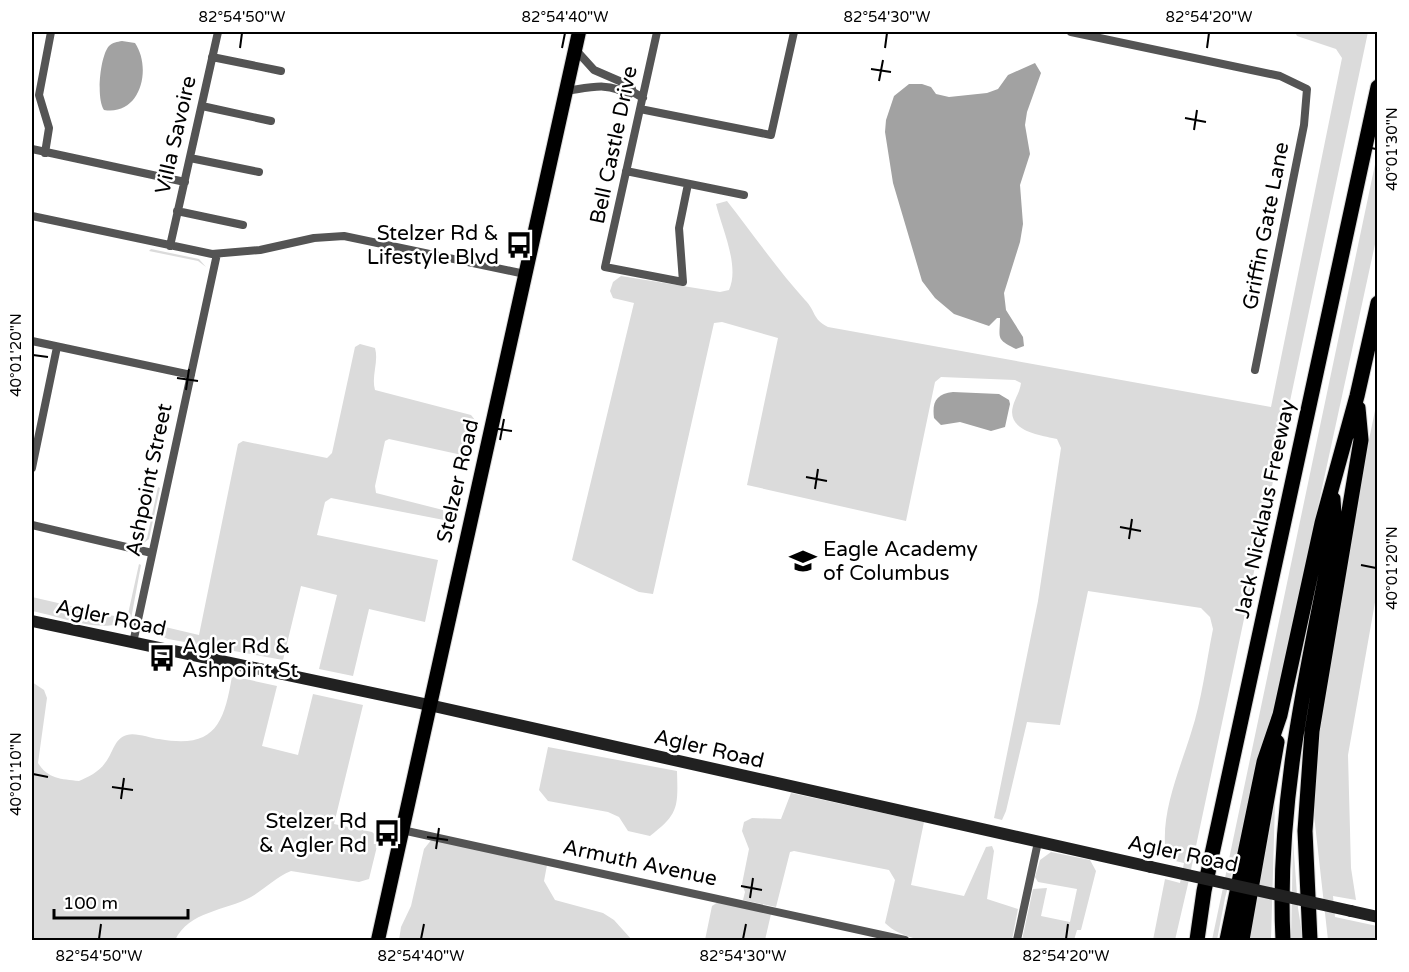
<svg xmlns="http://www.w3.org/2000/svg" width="1409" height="972" font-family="'Varela Round',sans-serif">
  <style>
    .green { fill: #dbdbdb }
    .water { fill: #a2a2a2 }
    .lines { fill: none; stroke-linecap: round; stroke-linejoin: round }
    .primary-casing { stroke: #dbdbdb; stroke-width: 16 }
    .highway-casing { stroke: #dbdbdb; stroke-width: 17 }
    .street { stroke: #545454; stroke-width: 8 }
    .secondary { stroke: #212121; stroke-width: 12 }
    .primary { stroke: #000; stroke-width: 14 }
    .highway { stroke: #000; stroke-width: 15 }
    .secondary-bridge { stroke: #212121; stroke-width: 12 }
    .ticks { fill: none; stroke: #000; stroke-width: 2 }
    .labels { text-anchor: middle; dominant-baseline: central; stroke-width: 5; stroke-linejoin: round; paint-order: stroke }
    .street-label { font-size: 21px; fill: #000; stroke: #fff }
    .poi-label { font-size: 21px; fill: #000; stroke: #fff; text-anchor: end }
    .neatline { fill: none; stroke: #000; stroke-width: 2 }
    .ticks-label { font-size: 15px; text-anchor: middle; fill: #000 }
  </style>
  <rect width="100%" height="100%" fill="#fff"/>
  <path class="green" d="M1295 32H1368L1188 884 1175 940H1153L1165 879 1180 883 1184 863 1167 859C1158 818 1179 772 1191 733 1202 700 1206 663 1213 629L1210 617 1201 608 1088 591 1060 725 1027 722 1006 811 1002 820 994 818 1038 601 1061 448 1057 439C1040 435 1006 431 1013 406 1015 398 1020 392 1021 383L1015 380 941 377 935 382 906 521 747 485 778 338 722 322 714 323 653 594 639 592 572 560 634 303 613 298 610 291 613 282 621 276 720 292 729 290C740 266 722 229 716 204L727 201C753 234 777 269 805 300 816 311 812 319 828 327L1271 407 1342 58 1336 49 1297 36Z
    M1377 155V235L1269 732 1225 898 1217 940H1212Z
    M151 249 199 259 206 267 198 261 149 251Z
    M360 344 375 348C379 362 371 376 375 390L471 415 475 420 467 453 462 455 389 439 385 441 375 486 376 493 443 510 444 520 331 498 325 502 317 535 438 560 425 622 369 609 353 676 319 669 337 595 301 586 283 660 168 639 152 632 144 622 199 635 238 444 243 441 327 458 332 453 355 347Z
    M1377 401V591L1348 755 1351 868 1356 900 1333 896 1335 917 1377 926V940H1328L1312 797 1315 729 1344 560Z
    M158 487 160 488 149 539 141 545 147 538Z
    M139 564 141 565 131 619C104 636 60 616 32 611V597L123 618 128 614Z
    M232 676 277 686 262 746 298 755 313 694 363 705 334 824 372 832 379 838 369 879 359 882 291 871C276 877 265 889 251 897 225 911 189 911 175 940H32V682L44 690 47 698 38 763C48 779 61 779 79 781 88 777 99 772 105 763 113 754 114 738 127 735 135 732 150 738 159 739 214 749 224 725 232 676Z
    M548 747 677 771C678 807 679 814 650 836L628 831 619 817 608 812 548 801 539 790Z
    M791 793 924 822 911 885 964 896 986 847 992 846 994 851 987 899 1018 909 1012 940C974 941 914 951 885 923L895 880 889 870 794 851 790 852 776 907 743 900 745 892 742 884 749 849 742 831 744 822 752 818 781 819Z
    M1275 802 1271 940H1249Z
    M432 839 547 865 544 881 555 900 603 913 614 920 632 940H399L401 927 411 906 424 849Z
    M1293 840 1298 908 1303 940H1291Z
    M1051 852 1090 860 1096 871 1081 930H1077L1074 940H1022L1033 889 1047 888 1041 916 1070 922 1077 889 1038 882 1035 877 1040 860Z
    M718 902 771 914 765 940H705L712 906Z"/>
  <path class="water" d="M122 41 135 43C152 68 141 116 104 110 96 99 100 56 109 46 113 42 117 42 122 41Z
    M1035 63 1041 73 1027 112 1025 125 1030 154 1020 185 1023 224 1020 242 1004 293 1006 310 1023 337 1024 346 1016 349C995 339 1000 338 1000 318H997L989 326 954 314 935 298 922 281 893 183 885 132 886 120 894 96 909 84H922L931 87 936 94 949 97 987 93 998 89 1008 75Z
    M953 392 999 394 1009 400 1010 404 1005 427 991 431 960 422 941 425 934 418C932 402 936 394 953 392Z"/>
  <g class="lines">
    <defs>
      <path id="primary" d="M378 940 579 32"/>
      <path id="highway" d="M1197 940 1204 891 1378 87
        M1227 940 1264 762 1280 715 1322 523 1357 396 1378 303
        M1242 940 1277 742
        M1283 940C1276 801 1308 666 1335 530L1333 499
        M1310 940 1305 831 1312 731 1361 440 1358 408"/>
    </defs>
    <use href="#primary" class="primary-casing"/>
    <use href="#highway" class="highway-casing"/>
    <path class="street" d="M657 32 605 267 683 282 679 228 688 184
      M1071 32 1280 76 1307 89 1304 125 1255 370
      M575 49 594 70 631 86 633 92 643 98
      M212 57 281 71
      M566 91C588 88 609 81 628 95L633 92
      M202 106 271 121
      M640 109 771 135 794 32
      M32 149 185 182
      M45 153 49 128 39 95 51 32
      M190 158 259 172
      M626 171 744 195
      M177 211 243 225
      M32 216 212 254 260 250 314 238 344 236 525 274
      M170 246 218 32
      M32 341 191 375
      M32 468 57 347
      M32 525 152 553
      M133 643 217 254
      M402 830 905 940
      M1017 940 1038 842"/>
    <path class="secondary" d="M32 621 429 705 1151 867
      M1351 911 1378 917"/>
    <use href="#primary" class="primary"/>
    <use href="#highway" class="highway"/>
    <path class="secondary-bridge" d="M1151 867 1351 911"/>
  </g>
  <path class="ticks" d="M240 48 242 33M562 48 565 33M885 48 887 33M1207 48 1209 33M871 69 891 72M879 81 883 60M1185 118 1206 122M1194 130 1197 110M1361 146 1376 149M33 355 48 357M177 378 198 381M186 390 189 369M492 428 512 431M500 440 504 419M806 477 827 481M815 489 818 469M1120 527 1141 531M1129 539 1132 519M1361 565 1376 568M33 774 48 777M112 787 133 790M121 799 124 778M427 837 448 840M436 849 439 828M741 886 762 890M750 898 753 878M99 939 101 924M421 939 424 924M743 939 746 924M1066 939 1068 924"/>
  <defs>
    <symbol id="bus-bare" viewBox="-9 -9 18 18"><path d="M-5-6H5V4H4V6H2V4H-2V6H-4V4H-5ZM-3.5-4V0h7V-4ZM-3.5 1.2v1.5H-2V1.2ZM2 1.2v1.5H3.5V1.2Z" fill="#000" stroke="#fff" stroke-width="2.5" paint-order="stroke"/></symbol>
    <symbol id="school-bare" viewBox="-9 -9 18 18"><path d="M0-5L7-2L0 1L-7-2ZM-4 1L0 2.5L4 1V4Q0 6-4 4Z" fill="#000" stroke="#fff" stroke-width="2.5" paint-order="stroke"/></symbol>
  </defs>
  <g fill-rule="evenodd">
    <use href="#bus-bare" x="500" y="226" width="38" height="38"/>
    <use href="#school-bare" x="784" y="542" width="38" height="38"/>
    <use href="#bus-bare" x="143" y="639" width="38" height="38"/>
    <use href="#bus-bare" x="368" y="814" width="38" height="38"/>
  </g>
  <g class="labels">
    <g class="street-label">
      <text transform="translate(176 135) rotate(-77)">Villa Savoire</text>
      <text transform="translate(614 145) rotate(-78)">Bell Castle Drive</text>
      <text transform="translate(1266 226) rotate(-79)">Griffin Gate Lane</text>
      <text transform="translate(149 480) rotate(-78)">Ashpoint Street</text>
      <text transform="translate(458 481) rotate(-77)">Stelzer Road</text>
      <text transform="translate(1265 509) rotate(-78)">Jack Nicklaus Freeway</text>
      <text transform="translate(111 618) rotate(12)">Agler Road</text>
      <text transform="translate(709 749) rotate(13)">Agler Road</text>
      <text transform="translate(1183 854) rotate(12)">Agler Road</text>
      <text transform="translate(640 863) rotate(12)">Armuth Avenue</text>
    </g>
    <g class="poi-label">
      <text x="499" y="233">Stelzer Rd &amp;<tspan x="499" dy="24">Lifestyle Blvd</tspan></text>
      <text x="823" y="549" text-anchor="start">Eagle Academy<tspan x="823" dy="24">of Columbus</tspan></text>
      <text x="182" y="646" text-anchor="start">Agler Rd &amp;<tspan x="182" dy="24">Ashpoint St</tspan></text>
      <text x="367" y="821">Stelzer Rd<tspan x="367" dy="24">&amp; Agler Rd</tspan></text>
    </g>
  </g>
  <rect width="1409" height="972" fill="none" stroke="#ffffff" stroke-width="66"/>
  <path d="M54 909v9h134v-9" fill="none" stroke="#000000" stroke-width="3"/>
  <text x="63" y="909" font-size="18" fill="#000000" stroke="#ffffff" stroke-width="4.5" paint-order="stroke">100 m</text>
  <rect x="33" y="33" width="1343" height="906" class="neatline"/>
  <g class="ticks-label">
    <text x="242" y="22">82°54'50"W</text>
    <text x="565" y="22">82°54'40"W</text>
    <text x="887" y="22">82°54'30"W</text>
    <text x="1209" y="22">82°54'20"W</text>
    <text transform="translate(1392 149) rotate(-90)" y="5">40°01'30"N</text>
    <text transform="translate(16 355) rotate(-90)" y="5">40°01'20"N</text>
    <text transform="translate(1392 568) rotate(-90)" y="5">40°01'20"N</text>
    <text transform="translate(16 774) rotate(-90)" y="5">40°01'10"N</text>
    <text x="99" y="961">82°54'50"W</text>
    <text x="421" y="961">82°54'40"W</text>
    <text x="743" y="961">82°54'30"W</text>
    <text x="1066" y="961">82°54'20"W</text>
  </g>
</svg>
